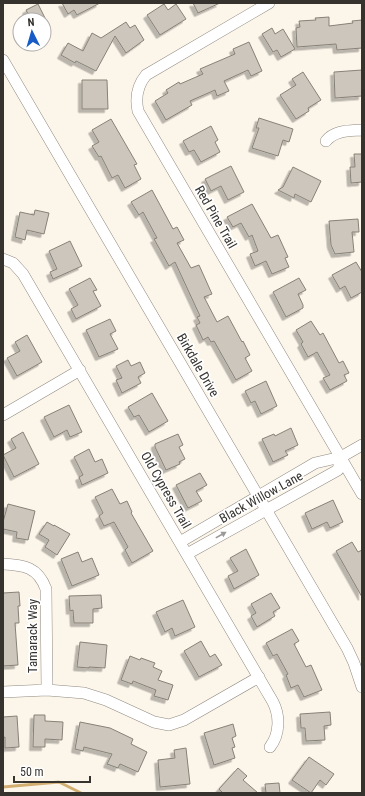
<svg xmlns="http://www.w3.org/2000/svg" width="365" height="796" font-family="'Roboto Condensed',sans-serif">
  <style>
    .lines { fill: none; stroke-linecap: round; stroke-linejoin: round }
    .stream { stroke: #d3ae71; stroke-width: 3 }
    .building { fill: #cdc6bc; stroke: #878177; filter: url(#shadow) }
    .minor-casing { stroke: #908a81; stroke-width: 12 }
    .minor { stroke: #fff; stroke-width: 11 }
    .oneway { fill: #9a9997 }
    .labels { text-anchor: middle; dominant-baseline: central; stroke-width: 3.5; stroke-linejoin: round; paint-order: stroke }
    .street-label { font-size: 13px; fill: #36332f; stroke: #fff }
  </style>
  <defs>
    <filter id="shadow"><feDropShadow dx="-3.5" dy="3.5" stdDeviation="0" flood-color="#0004"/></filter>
  </defs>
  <rect width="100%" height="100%" fill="#fcf5ea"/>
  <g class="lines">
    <path class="stream" d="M3 787 59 782 81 793"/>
  </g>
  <path class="building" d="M62 3H100L77 15 74 10 68 14Z
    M193 3H220L198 13Z
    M38 4 46 20H31L26 10Z
    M164 4 168 10 176 4 186 19 160 35 147 15Z
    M329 17V26L353 23 352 21 362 20V48L337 50 336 44 297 47 296 28 300 27 299 21 316 20 315 18Z
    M126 22 130 28 135 25 144 40 126 53 115 36 96 71 76 61 75 63 61 55 68 43 83 51 92 33 101 38Z
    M272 28 275 34 283 29 295 49 281 57 277 50 273 52 262 34Z
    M249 42 262 71 251 76 248 70 224 81 229 91 217 96 215 90 190 101 192 105 166 120 155 101 168 93 166 90 179 82 180 84 203 74 200 69 235 54 233 49Z
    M362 70V96L335 98 334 72Z
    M303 72 321 100 308 108 309 111 296 119 280 95 296 85 292 79Z
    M82 80H107L108 109H82Z
    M259 118 293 129 289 142 283 140 278 156 252 148 259 128H256Z
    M111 119 137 164 134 165 141 179 125 188 118 175 112 178 101 156 99 157 92 146 99 142 92 130Z
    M211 126 218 140 215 142 220 152 201 162 194 150 189 152 183 141Z
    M354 154H362V182L351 183 350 167H355Z
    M231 166 244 192 228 200 221 186 211 191 205 179Z
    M293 167 321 181 311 202 295 194 294 198 278 190 283 187Z
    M152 190 173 229 177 227 184 240 177 243 191 268 199 265 212 294 204 297 217 322 228 316 242 342 243 341 250 355 245 358 252 371 236 380 214 341 211 342 208 337 203 340 196 325 200 323 197 317 200 316 175 262 169 266 154 239 157 238 143 212 139 215 131 202Z
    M252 204 271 238 278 235 288 257 285 258 289 267 272 274 266 261 255 266 250 254 258 251 252 235 249 237 241 223 233 227 227 217Z
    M35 210 49 213 44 234 27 230 25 240 15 237 20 212 34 215Z
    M358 219 359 232H352L354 252 335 254 331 245 329 221Z
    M70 241 82 266 53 279 50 272 57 269 49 251Z
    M356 262 362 272V292L351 298 345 286 340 289 332 275Z
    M90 278 97 290 93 291 101 306 76 319 71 309 78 305 69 289Z
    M299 278 306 290 298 294 303 305V308L286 317 273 292Z
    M110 319 116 331 110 334 118 349 99 357 86 330Z
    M311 321 320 335 323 333 339 363 343 361 349 373 344 375 347 381 330 390 323 378 330 375 317 352 308 357 301 344 303 342 296 330Z
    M27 335 42 362 17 376 7 358 20 351 15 342Z
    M128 360 131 366 140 362 145 373 138 377 141 383 122 393 116 380 122 378 116 366Z
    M266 381 277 406 261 414 255 401 251 403 245 391Z
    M152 393 168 421 149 432 139 415 134 417 128 407Z
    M69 405 82 432 70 437 67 430 54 437 44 417Z
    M291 428 298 445 285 451 288 455 273 462 262 439 274 434 275 436Z
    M23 432 39 464 14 477 3 455 16 448 11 439Z
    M178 434 183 445 179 447 185 459 179 462 180 464 166 470 155 447V444Z
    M89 449 95 462 102 459 108 473 82 485 79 477 83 475 74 457Z
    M200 473 207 485 196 491 202 501 188 508 176 485Z
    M112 489 120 504 127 501 132 512 131 513 153 551 132 563 125 550 128 547 114 522 104 526 99 516 103 513 95 497Z
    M333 500 343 522 330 528 327 522 312 529 305 513Z
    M8 504 35 511 28 540 16 538 17 532 3 529V522Z
    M47 522 54 526V525L70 534 57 555 45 547 49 540 39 534Z
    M352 542 358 552 362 550V597L336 551Z
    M246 549 259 575 234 589 228 576 238 571 230 558Z
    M78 552 82 562 92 558 99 575 72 586 61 559Z
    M19 592 20 606H18L19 623H15L18 665 3 666V593Z
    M271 593 280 608 273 612 275 616 257 627 251 616 256 613 251 604Z
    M101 595 102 608 93 609V623H74L73 610 70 611 69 596Z
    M183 600 195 627 175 636 172 628 165 632 156 612Z
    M292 629 299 641 294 644 306 667 311 665 322 690 304 697 298 685 291 688 286 675 288 674 277 654 273 656 266 643Z
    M201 641 210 657 215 654 222 665 199 677 184 651Z
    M80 642 107 645 105 668 89 667V668L77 667Z
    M130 656 140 660 141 658 155 663 153 667 162 671 158 680 173 685 168 700 154 696 156 690 133 681 132 684 121 680Z
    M330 712 331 725 324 726 325 740 306 741 305 728H301L300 714Z
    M34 715H45V721L63 722 62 740 45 739V747H33Z
    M17 716 19 747 5 748V737L3 738V717Z
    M80 722 110 728 133 739 131 744 147 752 138 772 120 764 118 768 107 764 112 754 84 747 83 751 75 749Z
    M233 724 236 736 232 738 235 747 232 748 235 758 214 765 204 733Z
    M186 748 190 784 160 787 158 760 175 758 174 750Z
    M309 757 334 774 326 785 320 780 311 793 292 780Z
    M238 768 247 776 243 780 258 793H223L219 789Z
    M279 783 280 793H266L265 784Z"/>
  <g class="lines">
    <defs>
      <path id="minor" d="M269 3 146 75C137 86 135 97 138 111L362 494
        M3 60 347 648 354 663 362 687
        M326 141C335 130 349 131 362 130
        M3 259 13 263 23 274 273 702C280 716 280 734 270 747
        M3 415 80 370
        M180 542 315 463 341 457 362 445
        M187 554 338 470 341 457
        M3 564C24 565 38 567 46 589L47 690
        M3 692 47 690 84 693 106 700 154 722 169 725 184 720 259 677"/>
    </defs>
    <use href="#minor" class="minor-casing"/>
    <use href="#minor" class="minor"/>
  </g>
  <defs><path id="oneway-solid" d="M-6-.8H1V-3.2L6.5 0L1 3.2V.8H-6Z"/></defs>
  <use class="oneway" href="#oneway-solid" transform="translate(221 535) rotate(-29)"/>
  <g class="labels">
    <g class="street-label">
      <text transform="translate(216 217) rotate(60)">Red Pine Trail</text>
      <text transform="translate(198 365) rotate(60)">Birkdale Drive</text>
      <text transform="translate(166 490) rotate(60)">Old Cypress Trail</text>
      <text transform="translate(261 497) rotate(-29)">Black Willow Lane</text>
      <text transform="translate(32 636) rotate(-90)">Tamarack Way</text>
    </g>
  </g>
  <rect width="365" height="796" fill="none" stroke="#36332f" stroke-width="8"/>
  <g transform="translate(32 32) rotate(355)"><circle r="19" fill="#ffffff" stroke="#afadac"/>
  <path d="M0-3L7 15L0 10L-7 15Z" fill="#165bc6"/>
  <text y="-6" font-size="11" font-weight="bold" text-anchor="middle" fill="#36332f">N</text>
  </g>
  <path d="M14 776v6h76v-6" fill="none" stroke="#36332f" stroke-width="2"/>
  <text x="20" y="776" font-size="12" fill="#36332f" stroke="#ffffff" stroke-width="3" paint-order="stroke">50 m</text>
</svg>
